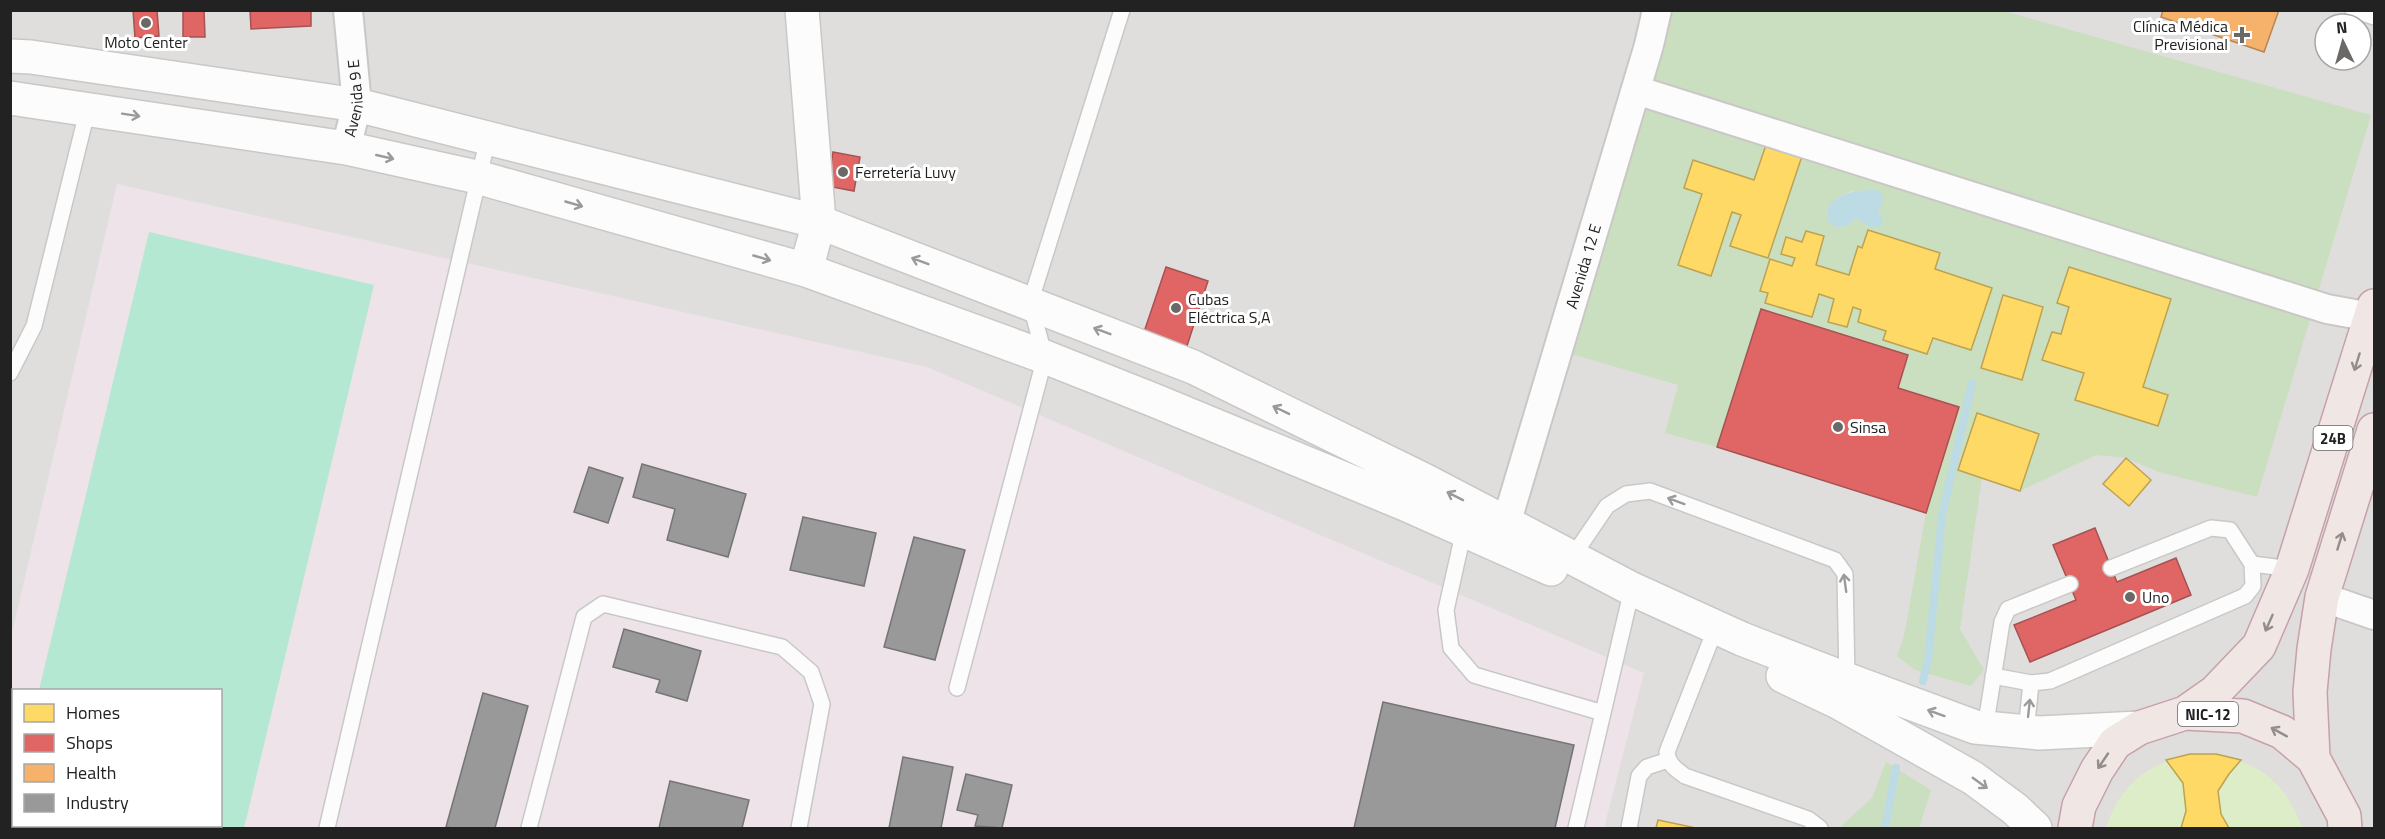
<svg xmlns="http://www.w3.org/2000/svg" width="2385" height="839" font-family="'Titillium Web',sans-serif">
  <style>
    .residential { fill: #dfdedc; fill-rule: evenodd }
    .industrial { fill: #ede3e9; fill-rule: evenodd }
    .grass { fill: #dcedc8 }
    .forest { fill: #cadfbf; fill-rule: evenodd }
    .pitch { fill: #b5e8d2 }
    .water { fill: #bddbe4 }
    .homes { fill: #ffd966; stroke: #bda252; stroke-width: 1.5 }
    .shops { fill: #e06666; stroke: #a75252; stroke-width: 1.5 }
    .health { fill: #f6b26b; stroke: #b68755; stroke-width: 1.5 }
    .industry { fill: #999; stroke: #757575; stroke-width: 1.5 }
    .lines { fill: none; stroke-linecap: round; stroke-linejoin: round }
    .stream { stroke: #bddbe4; stroke-width: 8 }
    .service-casing { stroke: #c9c8c6; stroke-width: 18 }
    .minor-casing { stroke: #c9c8c6; stroke-width: 32 }
    .tertiary-casing { stroke: #c9c8c6; stroke-width: 36 }
    .trunk-casing { stroke: #c6a0ab; stroke-width: 36 }
    .service { stroke: #fdfcfc; stroke-width: 15 }
    .minor { stroke: #fdfcfc; stroke-width: 28 }
    .tertiary { stroke: #fdfcfc; stroke-width: 33 }
    .trunk { stroke: #f0e6e4; stroke-width: 33 }
    .oneway { stroke: #9a9a9a }
    .oneway2 { stroke: #938e8d }
    .poi-dot { fill: #6a6968; stroke: #fff; stroke-width: 2 }
    .labels { text-anchor: middle; dominant-baseline: central; stroke-width: 6; stroke-linejoin: round; paint-order: stroke }
    .shield { fill: #fff; stroke: #646464; stroke-width: 1.5 }
    .shield-label { font-size: 15px; font-weight: bold; fill: #222 }
    .poi-label { font-size: 16px; fill: #222; stroke: #fff; text-anchor: start }
    .street-label { font-size: 16px; fill: #222; stroke: #fff }
  </style>
  <rect width="100%" height="100%" fill="#f0eeea"/>
  <path class="residential" d="M11 11H2374V828H11ZM2325 24H2361V60H2325ZM14 690H220V826H14Z"/>
  <path class="industrial" d="M117 184 927 367 1644 673 1604 828H11V637ZM14 690H220V826H14Z"/>
  <path class="grass" d="M2190 754C2246 753 2284 775 2302 828H2106C2120 784 2147 765 2190 754Z"/>
  <path class="forest" d="M1657 11H2004L2371 115 2257 497 2159 472 2126 458 2096 455 2020 491 2039 434 1977 413 1958 469 1982 478 1960 629 1984 670 1971 686 1915 670 1897 656 1904 636 1926 513 1959 407 1898 388 1761 309 1717 447 1665 433 1678 385 1554 349ZM1803 153 1768 258 1730 246 1741 215 1732 212 1711 276 1678 265 1701 194 1684 188 1754 180ZM1852 191 1884 199 1878 212 1880 215 1868 226 1858 219 1853 220 1851 224 1839 227 1826 213C1830 200 1840 196 1852 191ZM1806 231 1824 237 1816 265 1849 275 1858 246 1940 253 1935 269 1991 288 1971 350 1933 338 1927 354 1883 340 1886 331 1858 322 1861 310 1853 307 1847 327 1828 322 1834 299 1819 294 1812 317 1765 303 1768 293 1760 290 1770 260 1792 266ZM2069 267 2171 299 2143 387 2168 395 2158 426 2076 400 2084 373 2043 360 2052 332 2061 334 2069 307 2057 303ZM2003 295 2043 306 2022 379 1981 367Z
    M1886 762 1931 790 1919 828H1842V825L1872 798Z"/>
  <path class="pitch" d="M149 232 374 285 244 828H11V809L13 796 14 826H220V690H39Z"/>
  <path class="water" d="M1876 190 1880 192 1884 199 1878 212 1883 217 1881 225 1878 227 1868 226 1858 219 1853 220 1851 224C1841 228 1835 229 1828 221 1820 195 1858 189 1876 190Z"/>
  <path class="homes" d="M1767 142 1803 153 1768 258 1730 246 1741 215 1732 212 1711 276 1678 265 1702 194 1684 188 1693 160 1754 180Z
    M1868 230 1940 253 1935 269 1992 288 1971 350 1933 338 1927 354 1883 340 1886 331 1858 322 1861 310 1853 307 1847 327 1828 322 1834 299 1819 294 1812 317 1765 303 1768 293 1760 291 1770 259 1792 266 1795 258 1781 254 1786 237 1802 242 1806 231 1824 236 1816 265 1849 275 1858 246 1862 248Z
    M2069 267 2171 299 2143 387 2168 395 2158 426 2075 400 2084 373 2042 360 2052 332 2061 334 2069 307 2057 303Z
    M2003 295 2043 307 2022 380 1981 368Z
    M1977 413 2039 434 2020 491 1958 470Z
    M2126 458 2151 480 2129 506 2103 484Z
    M2190 754H2216L2241 760 2229 774 2218 791 2221 814 2229 828H2181L2186 811 2183 783 2166 760Z
    M1658 820 1696 828H1656Z"/>
  <path class="shops" d="M133 10H157L159 36 135 38Z
    M183 10H204L205 37H183Z
    M250 10H311V26L251 29Z
    M833 152 860 157 854 191 827 186Z
    M1166 267 1208 281 1186 349 1143 335Z
    M1761 309 1908 355 1898 388 1959 407 1926 513 1717 447Z
    M2095 528 2117 582 2176 558 2191 595 2030 662 2014 625 2076 600 2053 545Z"/>
  <path class="health" d="M2163 10H2279L2264 52 2161 17Z"/>
  <path class="industry" d="M642 464 746 494 728 557 667 540 675 509 633 497Z
    M589 467 623 478 608 523 574 512Z
    M803 517 876 533 864 586 790 570Z
    M914 537 965 550 935 660 884 647Z
    M624 629 701 651 687 701 656 692 660 680 613 667Z
    M483 693 528 706 495 828H452L446 827Z
    M1383 702 1574 745 1555 828H1354Z
    M903 757 953 767 941 828H889Z
    M966 774 1012 785 1002 828 975 826 978 815 957 810Z
    M670 781 749 800 742 828H659Z"/>
  <g class="lines">
    <path class="stream" d="M1923 681 1928 660 1942 515 1972 383
      M1885 828 1896 768"/>
    <defs>
      <path id="service" d="M2353 10 2374 17
        M10 373 34 326 88 108
        M1464 530 1446 610 1451 648 1474 675 1603 713
        M1571 559 1607 506 1626 494 1650 491 1835 560 1845 574 1847 680
        M2252 564 2292 569
        M1716 627 1667 752C1668 765 1676 769 1685 776L1808 819 1820 828
        M1993 676 2031 683 2050 681 2245 596 2253 586 2252 564 2230 530 2211 528 2111 568
        M957 688 1045 357 1030 303 1122 10
        M1985 729 2002 622 2008 609 2070 584
        M2026 732 2031 683
        M327 828 488 138
        M529 828 584 617 603 604 782 647 811 672 822 704 799 828
        M1576 828 1632 589
        M1629 828 1639 776 1647 767 1668 760"/>
      <g id="minor">
        <path d="M1636 90 2327 309 2371 317"/>
        <path id="s1" d="M346 148 357 105 348 10"/>
        <path id="s2" d="M1500 544 1649 45 1657 10"/>
        <path d="M2322 597 2374 615"/>
      </g>
      <path id="tertiary" d="M802 10 819 222 806 270
        M10 56 31 57 357 105 819 222 1193 367 1426 481 1632 589 1742 639 1848 680 1975 727 2039 733 2139 728
        M10 98 346 148 477 177 806 270 1045 357 1156 401 1405 504 1551 569
        M1783 676 1838 702 1973 778 2015 809 2035 828"/>
      <path id="trunk" d="M2185 713 2215 692 2259 646 2292 569 2374 306
        M2313 758 2310 692 2314 649 2322 597 2374 430
        M2075 828 2079 806 2097 770 2115 743 2139 728 2185 713 2243 716 2282 732 2313 758 2344 816 2345 828"/>
    </defs>
    <use href="#service" class="service-casing"/>
    <use href="#minor" class="minor-casing"/>
    <use href="#tertiary" class="tertiary-casing"/>
    <use href="#trunk" class="trunk-casing"/>
    <use href="#service" class="service"/>
    <use href="#minor" class="minor"/>
    <use href="#tertiary" class="tertiary"/>
    <use href="#trunk" class="trunk"/>
  </g>
  <defs><path id="oneway-shaft" d="M-6 0H5M1.5-3L5.5 0L1.5 3" fill="none" stroke-width="1.6" stroke-linecap="round" stroke-linejoin="round" transform="scale(1.5)"/></defs>
  <g class="oneway">
    <use href="#oneway-shaft" transform="translate(131 115) rotate(9)"/>
    <use href="#oneway-shaft" transform="translate(385 157) rotate(13)"/>
    <use href="#oneway-shaft" transform="translate(574 204) rotate(16)"/>
    <use href="#oneway-shaft" transform="translate(762 258) rotate(16)"/>
    <use href="#oneway-shaft" transform="translate(920 261) rotate(-159)"/>
    <use href="#oneway-shaft" transform="translate(1102 331) rotate(-159)"/>
    <use href="#oneway-shaft" transform="translate(1281 410) rotate(-154)"/>
    <use href="#oneway-shaft" transform="translate(1455 496) rotate(-153)"/>
    <use href="#oneway-shaft" transform="translate(1676 501) rotate(-160)"/>
    <use href="#oneway-shaft" transform="translate(1845 583) rotate(-98)"/>
    <use href="#oneway-shaft" transform="translate(2029 708) rotate(-84)"/>
    <use href="#oneway-shaft" transform="translate(1936 713) rotate(-160)"/>
    <use href="#oneway-shaft" transform="translate(1980 783) rotate(36)"/>
  </g>
  <g class="oneway2">
    <use href="#oneway-shaft" transform="translate(2357 362) rotate(107)"/>
    <use href="#oneway-shaft" transform="translate(2340 541) rotate(-73)"/>
    <use href="#oneway-shaft" transform="translate(2269 623) rotate(114)"/>
    <use href="#oneway-shaft" transform="translate(2279 732) rotate(-151)"/>
    <use href="#oneway-shaft" transform="translate(2103 761) rotate(124)"/>
  </g>
  <g class="poi-dot">
    <circle cx="146" cy="23" r="6"/>
    <path d="M2239 26h6v6h6v6h-6v6h-6v-6h-6v-6h6z"/>
    <circle cx="843" cy="172" r="6"/>
    <circle cx="1176" cy="308" r="6"/>
    <circle cx="1838" cy="427" r="6"/>
    <circle cx="2130" cy="597" r="6"/>
  </g>
  <g class="labels">
    <g class="shield">
      <rect x="2313.5" y="426" width="39" height="24" rx="4.5"/>
      <rect x="2178" y="702" width="60" height="24" rx="4.5"/>
    </g>
    <g class="shield-label">
      <text x="2333" y="438">24B</text>
      <text x="2208" y="714">NIC-12</text>
    </g>
    <g class="poi-label">
      <text x="2228" y="26" text-anchor="end">Clínica Médica<tspan x="2228" dy="18">Previsional</tspan></text>
      <text x="146" y="42" text-anchor="middle">Moto Center</text>
      <text x="855" y="172">Ferretería Luvy</text>
      <text x="1188" y="299">Cubas<tspan x="1188" dy="18">Eléctrica S,A</tspan></text>
      <text x="1850" y="427">Sinsa</text>
      <text x="2142" y="597">Uno</text>
    </g>
    <g class="street-label">
      <text stroke="none"><textPath href="#s1" startOffset="51">Avenida 9 E</textPath></text>
      <text stroke="none"><textPath href="#s2" startOffset="290">Avenida 12 E</textPath></text>
    </g>
  </g>
  <rect width="2385" height="839" fill="none" stroke="#222222" stroke-width="24"/>
  <rect x="12" y="689" width="210" height="138" fill="#ffffff" stroke="#a7a7a7" stroke-width="1.5"/>
  <rect x="24" y="704" width="30" height="18" fill="#ffd966" stroke="#a7a7a7" stroke-width="1.5"/>
  <text x="66" y="719" font-size="18" fill="#222222">Homes</text>
  <rect x="24" y="734" width="30" height="18" fill="#e06666" stroke="#a7a7a7" stroke-width="1.5"/>
  <text x="66" y="749" font-size="18" fill="#222222">Shops</text>
  <rect x="24" y="764" width="30" height="18" fill="#f6b26b" stroke="#a7a7a7" stroke-width="1.5"/>
  <text x="66" y="779" font-size="18" fill="#222222">Health</text>
  <rect x="24" y="794" width="30" height="18" fill="#999999" stroke="#a7a7a7" stroke-width="1.5"/>
  <text x="66" y="809" font-size="18" fill="#222222">Industry</text>
  <g transform="translate(2343 42) rotate(355)"><circle r="28" fill="#ffffff" stroke="#a7a7a7" stroke-width="1.5"/>
  <path d="M0-4.5L10 22L0 15L-10 22Z" fill="#6a6968"/>
  <text y="-9" font-size="16" font-weight="bold" text-anchor="middle" fill="#222222">N</text>
  </g>
</svg>
